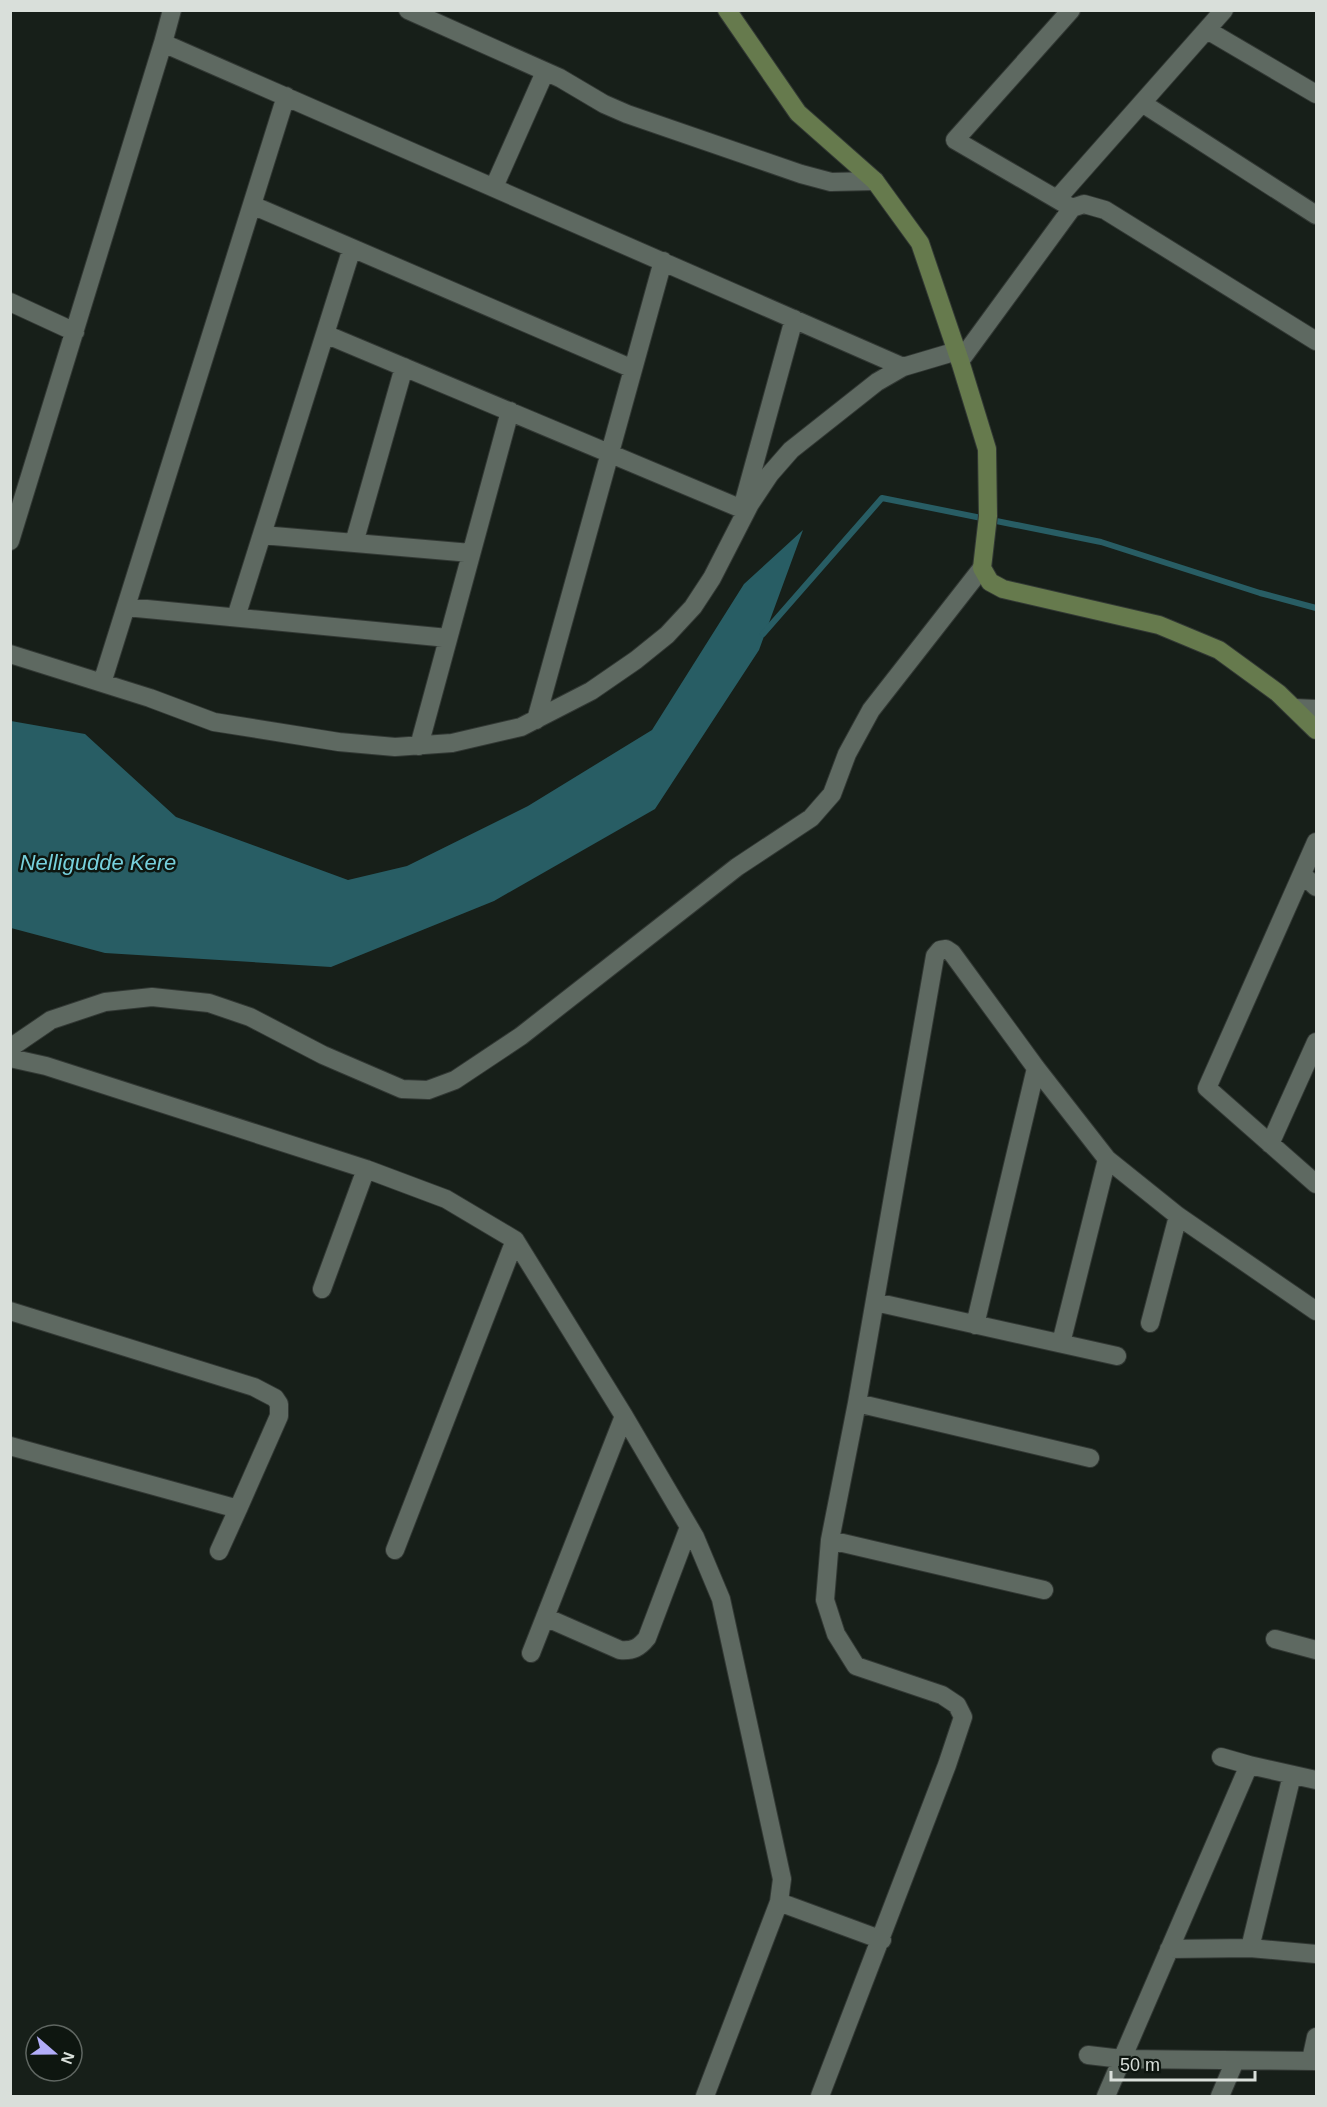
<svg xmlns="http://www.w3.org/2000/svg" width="1327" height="2107" font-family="Helvetica,sans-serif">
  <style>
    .water { fill: #285d64 }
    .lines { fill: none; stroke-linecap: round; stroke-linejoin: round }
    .stream { stroke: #285d64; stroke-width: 6 }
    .street-casing { stroke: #323834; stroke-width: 20 }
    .secondary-casing { stroke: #323834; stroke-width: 20 }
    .street { stroke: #5e6961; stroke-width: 18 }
    .secondary { stroke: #667a4d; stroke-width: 18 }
    .labels { text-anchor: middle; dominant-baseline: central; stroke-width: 5; stroke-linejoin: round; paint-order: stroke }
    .water-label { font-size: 22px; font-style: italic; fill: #77d0dc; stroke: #0e1610 }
  </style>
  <rect width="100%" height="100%" fill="#171f19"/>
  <path class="water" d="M803 530 759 650 655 809 494 901 331 967 105 953 11 928V721L85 734 176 817 348 880 407 866 528 806 652 730 744 584Z"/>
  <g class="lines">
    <path class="stream" d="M763 634 882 498 1101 542 1260 593 1316 608"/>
    <defs>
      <path id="street" d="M408 10 560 78 604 104 627 114 801 174 831 182 875 181
        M1071 10 955 140 1072 208
        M1207 30 1316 94
        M163 43 172 10
        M1142 103 1316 215
        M494 187 545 72
        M1057 199 1224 10
        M252 205 633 369
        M10 302 75 332
        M325 334 742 509
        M960 361 1072 208 1084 204 1105 210 1316 341
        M743 505 794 319
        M262 535 471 553
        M10 541 163 43 903 367
        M354 543 404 367
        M126 607 448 638
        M236 617 352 248
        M10 654 150 698 214 722 339 742 395 747 452 743 521 727 591 691 636 660 667 635 693 607 712 578 750 504 770 474 791 450 877 382 903 367 957 351
        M102 683 286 96
        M1294 708 1316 709
        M536 720 663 261
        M419 746 510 411
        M1316 842 1207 1088 1316 1184
        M1302 874 1316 887
        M10 1048 51 1020 105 1002 152 997 209 1003 250 1017 323 1055 402 1089 428 1090 455 1080 521 1036 737 867 811 818 832 794 847 754 871 710 982 568
        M10 1058 46 1066 366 1169 446 1199 515 1240
        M1270 1144 1316 1042
        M322 1289 366 1169
        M875 1302 1117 1356
        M10 1311 254 1387 275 1398 279 1404V1416L238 1509 10 1446
        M1150 1323 1178 1216
        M975 1325 1036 1068
        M1061 1343 1107 1159
        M857 1403 1090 1458
        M830 1540 1044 1590
        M395 1550 515 1240 624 1416 695 1537 721 1599 782 1879 779 1902 705 2096
        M219 1551 238 1509
        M545 1617 620 1650C633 1651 639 1648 647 1638L689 1527
        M1275 1639 1316 1650
        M531 1653 624 1416
        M1221 1757 1249 1765
        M779 1902 882 1940
        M1250 1948 1292 1775
        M1169 1949 1250 1948 1316 1954
        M1088 2055 1122 2059 1316 2061
        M1311 2060 1316 2037
        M820 2096 947 1765 963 1717 957 1705 942 1695 856 1666 836 1634 825 1600 830 1540 857 1403 935 956 940 950 946 949 952 953 1036 1068 1107 1159 1178 1216 1316 1311
        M1106 2096 1249 1765 1316 1780
        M1220 2096 1235 2061"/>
      <path id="secondary" d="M727 10 798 113 875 181 920 243 960 361 987 449 988 516 982 568 990 582 1003 589 1159 625 1219 650 1278 693 1316 730"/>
    </defs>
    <use href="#street" class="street-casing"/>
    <use href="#secondary" class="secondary-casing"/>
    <use href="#street" class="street"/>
    <use href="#secondary" class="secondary"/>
  </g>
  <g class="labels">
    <g class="water-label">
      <text x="98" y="862">Nelligudde Kere</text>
    </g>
  </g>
  <rect width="1327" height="2107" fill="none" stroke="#d9dfda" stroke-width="24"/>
  <g transform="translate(54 2053) rotate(110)"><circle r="28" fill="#0e1610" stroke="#5f6661" stroke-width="1.5"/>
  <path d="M0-4.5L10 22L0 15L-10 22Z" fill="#b2adf9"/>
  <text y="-9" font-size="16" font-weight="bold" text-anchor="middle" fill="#d9dfda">N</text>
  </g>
  <path d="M1111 2071v9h144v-9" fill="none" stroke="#d9dfda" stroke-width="3"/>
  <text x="1120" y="2071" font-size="18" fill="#d9dfda" stroke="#0e1610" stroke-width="4.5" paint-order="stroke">50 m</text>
</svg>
